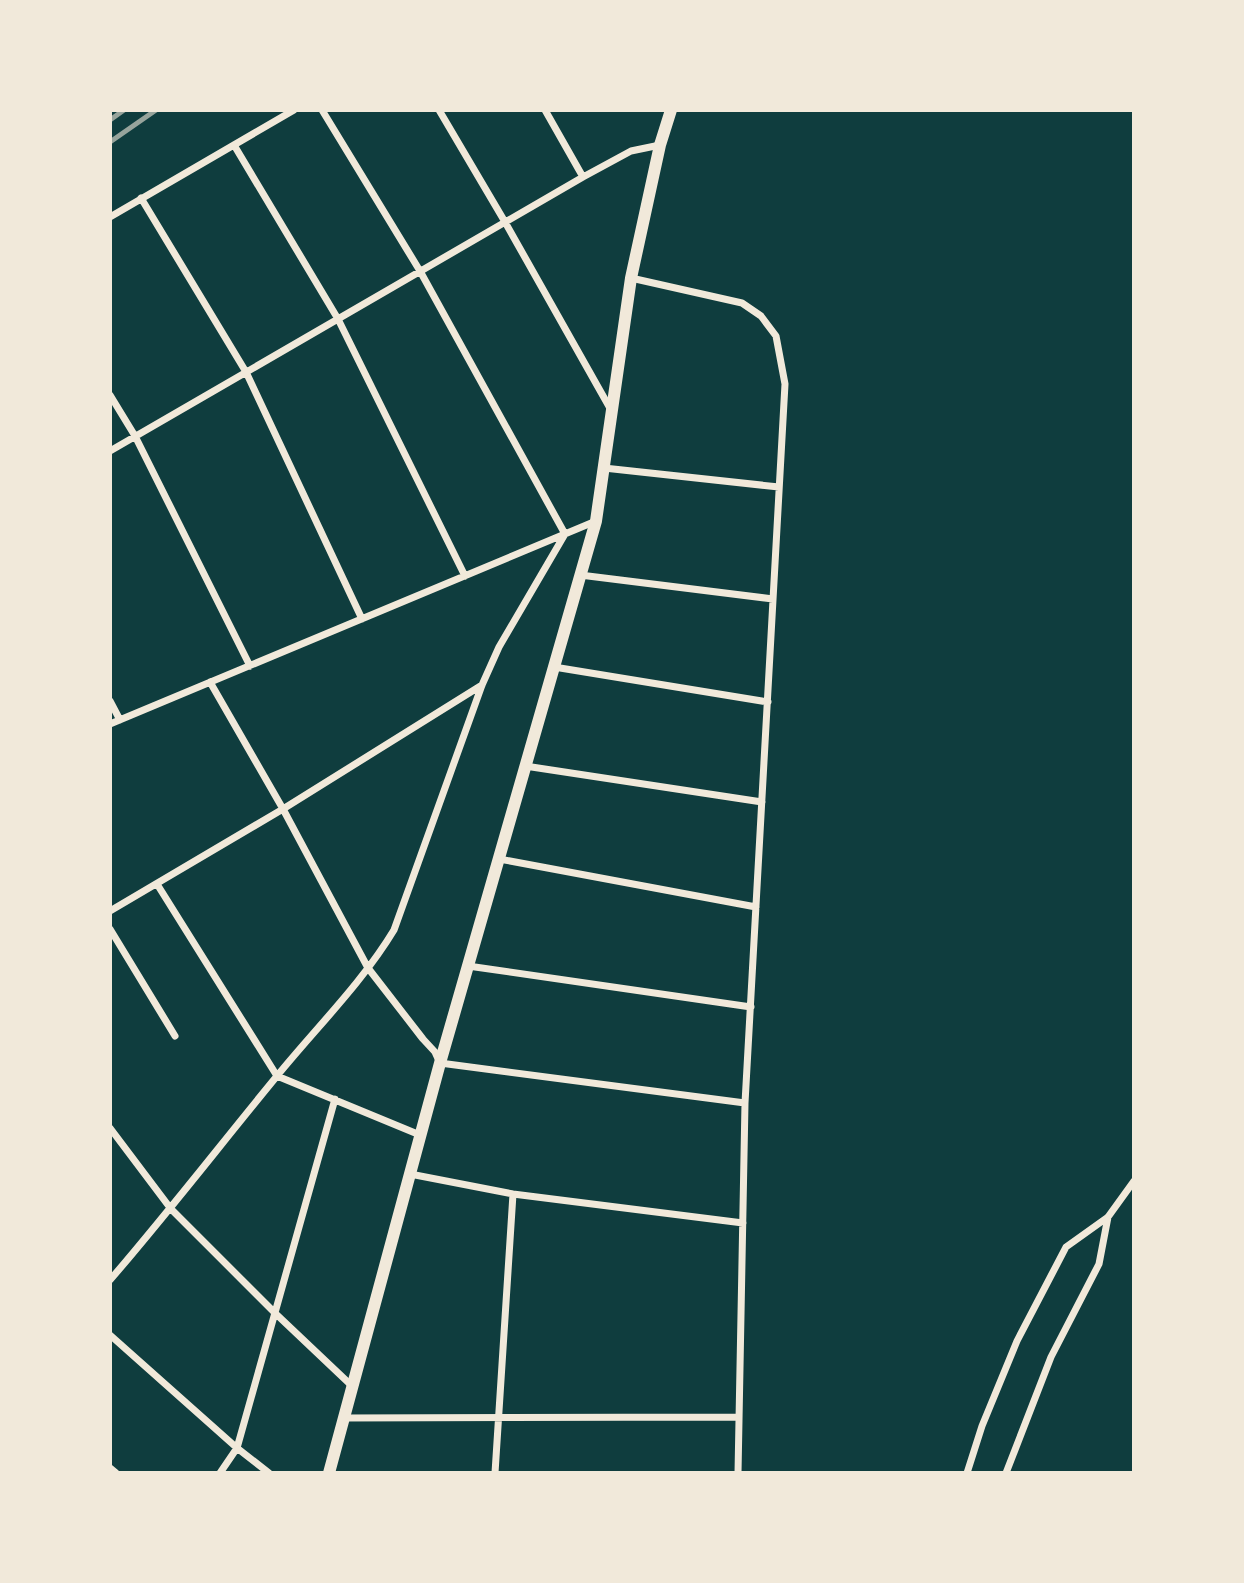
<svg xmlns="http://www.w3.org/2000/svg" width="1244" height="1583" font-family="'DejaVu Sans',sans-serif">
  <style>
    .lines { fill: none; stroke-linecap: round; stroke-linejoin: round }
    .minor { stroke: #f1e9da; stroke-width: 7 }
    .tertiary { stroke: #f1e9da; stroke-width: 12 }
    .rail { stroke: #97a49c; stroke-width: 5 }
  </style>
  <rect width="100%" height="100%" fill="#0f3d3e"/>
  <g class="lines">
    <path class="minor" d="M439 110 505 222 611 410
      M545 110 583 177
      M234 145 338 319 465 576
      M141 198 246 372 362 619
      M110 217 294 110
      M631 278 742 303 761 316 776 336 785 384 745 1103 738 1473
      M110 395 135 436 250 666
      M110 451 583 177 631 151 660 145
      M604 468 779 487
      M580 575 773 599
      M554 667 768 702
      M210 682 283 809 368 968 423 1039 435 1052 440 1063 745 1103
      M110 701 120 720
      M110 724 596 521
      M525 766 762 802
      M499 859 756 907
      M157 884 277 1076 420 1135
      M110 911 283 809 482 685
      M110 929 175 1036
      M468 966 751 1007
      M110 1128 171 1209 276 1314 352 1386
      M410 1174 513 1194 743 1223
      M110 1280C167 1214 221 1144 277 1076 316 1028 362 983 394 930L482 685 499 647 565 534 420 271 322 110
      M110 1335 237 1448 269 1473
      M343 1418 739 1417
      M110 1468 116 1473
      M220 1473 237 1448 335 1099
      M495 1473 513 1194
      M967 1473 982 1426 1017 1341 1066 1247 1108 1217 1134 1181
      M1006 1473 1051 1357 1099 1264 1108 1217"/>
    <path class="tertiary" d="M329 1473 440 1063 596 521 631 278 660 145 671 110"/>
    <path class="rail" d="M110 120 124 110
      M110 142 156 110"/>
  </g>
  <rect width="1244" height="1583" fill="none" stroke="#f1e9da" stroke-width="224"/>
</svg>
